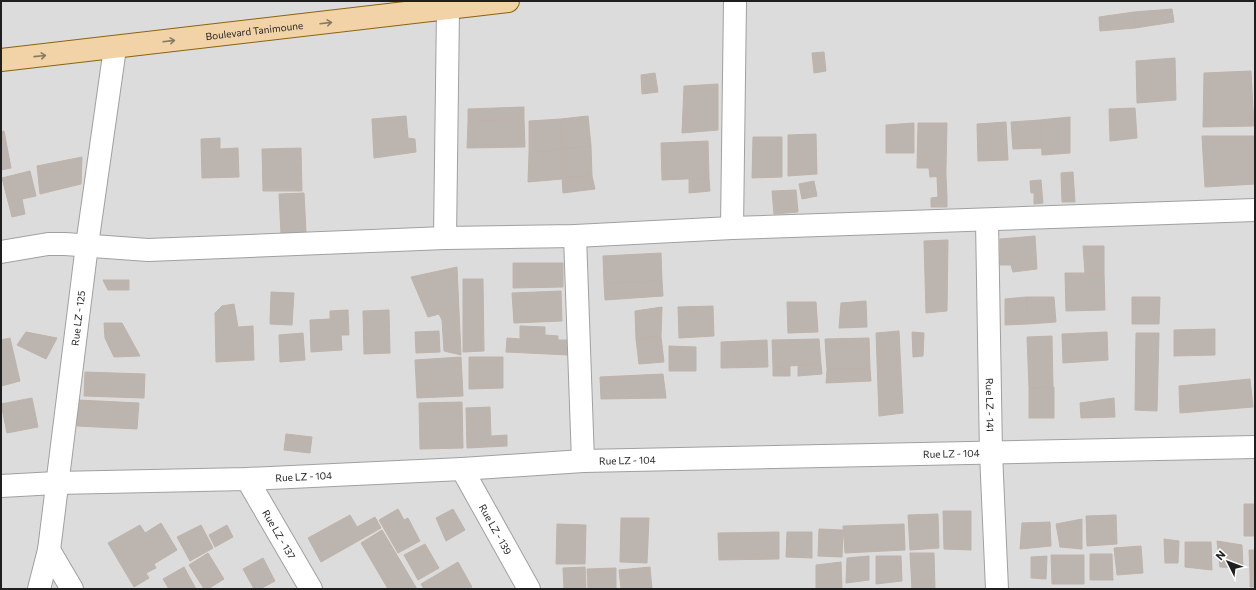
<svg xmlns="http://www.w3.org/2000/svg" width="1256" height="590" font-family="Commissioner,sans-serif">
  <style>
    .residential { fill: #dddcdc }
    .building { fill: #bcb5af; stroke: #bfb3aa }
    .lines { fill: none; stroke-linecap: round; stroke-linejoin: round }
    .minor-casing { stroke: #a0a0a0; stroke-width: 24 }
    .primary-casing { stroke: #8a630f; stroke-width: 24 }
    .minor { stroke: #fff; stroke-width: 22 }
    .primary { stroke: #f2d3a7; stroke-width: 22 }
    .oneway { stroke: #887963 }
    .labels { text-anchor: middle; dominant-baseline: central; stroke-width: 3; stroke-linejoin: round; paint-order: stroke }
    .street-label { font-size: 10px; fill: #1f1f1f; stroke: #fff }
  </style>
  <rect width="100%" height="100%" fill="#efece6"/>
  <path class="residential" d="M1 1H1255V589H1Z"/>
  <path class="building" d="M1172 9 1174 22 1135 28 1134 12Z
    M1134 12 1135 28 1100 31 1099 17Z
    M824 52 826 71 814 73 812 53Z
    M1175 58 1176 100 1137 103 1136 61Z
    M1251 71 1254 126 1203 127 1204 73Z
    M655 73 658 92 642 94 641 75Z
    M718 84V130L682 133 684 86Z
    M524 107V119L468 122V109Z
    M1135 108 1137 138 1110 141 1109 109Z
    M406 116 408 138 415 139 416 152 374 158 372 119Z
    M588 116 591 146 562 149 561 119Z
    M1070 117V153L1042 155 1040 120Z
    M524 119 525 147 467 148 468 122Z
    M561 119 562 149 529 153V121Z
    M1040 120 1042 148 1013 149 1011 122Z
    M1006 122 1008 160 978 161 977 124Z
    M914 123V153H886V125Z
    M918 123H947L946 168H917Z
    M4 131 11 168 1 170V132Z
    M816 134 817 174 788 176V135Z
    M1202 136H1255V184L1205 187Z
    M753 137H782V177L752 178Z
    M220 138V149L238 148 239 177 202 178 201 139Z
    M708 141 709 178 662 180 661 143Z
    M591 146 592 176 562 178V149Z
    M301 148 302 191H263L262 149Z
    M562 149V179L528 182 529 153Z
    M82 157 81 184 40 194 37 166Z
    M929 168H946V176L930 177Z
    M30 171 36 196 22 199 25 214 12 217 2 178Z
    M1073 172 1075 202H1062L1061 173Z
    M592 176 595 189 563 193 562 178Z
    M946 176 947 197H938L937 177Z
    M709 178 710 191 689 193V179Z
    M1041 180 1042 192 1031 193 1030 181Z
    M814 181 817 196 802 199 799 184Z
    M796 190 798 212 774 214 772 191Z
    M1042 192 1043 203 1034 204V193Z
    M304 193 306 232 281 234 279 194Z
    M938 197H947V207H931V198Z
    M1035 236 1037 269 1013 272 1011 265H1000V239Z
    M948 240 947 311 926 313 924 241Z
    M1083 246H1104V273H1085Z
    M661 253 662 281 604 283 603 256Z
    M513 263H563V287L513 288Z
    M457 267 461 355 444 351 442 320 439 314 428 317 411 277Z
    M1065 273H1104L1105 310 1066 311Z
    M463 279H483L484 351 463 352Z
    M103 280H129V290H108Z
    M662 281 663 296 605 300 604 283Z
    M561 291 562 321 514 323 512 293Z
    M271 292 294 293 292 325 270 324Z
    M1026 297 1028 324 1005 325V299Z
    M1026 297H1054L1056 322 1028 324Z
    M1132 297H1160L1159 324H1132Z
    M866 301 867 327 839 328 841 303Z
    M787 302H816L818 332 788 333Z
    M234 304 238 327 253 326 254 360 216 362 215 313 222 306Z
    M713 306 714 336 679 338 678 307Z
    M662 307 661 337 636 339 635 311Z
    M348 310 349 335H341L342 350 311 352 310 320 330 319V311Z
    M389 310 390 353 364 354 363 311Z
    M104 323H122L140 356 114 357 105 338Z
    M520 326 545 327V335L558 336V340H569L568 355 506 352 507 338 520 339Z
    M1215 329V355L1174 356V330Z
    M439 331 440 352 416 353 415 332Z
    M899 331 903 413 879 416 876 333Z
    M26 332 57 338 46 359 17 345Z
    M912 332 924 333 923 356 913 357Z
    M1107 332 1108 360 1063 363 1062 334Z
    M303 333 305 360 280 362 279 335Z
    M1136 333H1159L1157 411 1135 410Z
    M1052 336 1053 387 1029 388 1027 337Z
    M661 337 664 362 639 364 636 339Z
    M10 338 20 381 1 386V340Z
    M869 338 870 368 827 370 825 339Z
    M819 339 821 364 773 367 772 340Z
    M767 340 768 367 721 368V342Z
    M669 346 696 347V371H669Z
    M461 357 463 396 417 398 415 360Z
    M469 357H503V388L469 389Z
    M821 364 822 374 798 376V365Z
    M790 365V376H773V367Z
    M870 368 871 381 826 383 827 370Z
    M85 372 145 374 144 398 84 396Z
    M663 374 666 398 601 399 600 377Z
    M1250 379 1253 407 1180 413 1179 386Z
    M1054 387V418H1029V388Z
    M32 398 38 427 7 433 1 404Z
    M1114 398 1115 417 1081 418 1080 403Z
    M78 400 139 403 137 429 77 426Z
    M462 402 463 448 420 449 419 403Z
    M490 407 491 436 507 435V446L467 448 466 408Z
    M286 434 312 437 310 453 284 450Z
    M1244 504H1255V536H1244Z
    M398 509 404 520 408 518 420 541 398 553 379 520Z
    M453 509 465 530 446 541 436 518Z
    M943 511H971V550L944 549Z
    M938 514 939 548 910 550 908 515Z
    M350 515 357 527 375 517 381 528 321 562 308 538Z
    M1116 515 1117 544 1087 546 1086 516Z
    M621 518H649L647 563 620 562Z
    M1082 519V549L1060 547 1056 524Z
    M1050 522 1051 546 1020 549 1022 523Z
    M161 523 177 550 154 564 156 568 146 573 149 578 134 587 108 543 140 525 145 533Z
    M557 524 586 525 585 564H556Z
    M904 524 905 550 845 553 843 526Z
    M201 525 213 548 190 561 177 537Z
    M227 525 233 537 215 547 209 535Z
    M819 529 843 530 842 557 818 556Z
    M382 530 417 589H388L361 543Z
    M779 532V559L719 560 718 533Z
    M787 532H812V558L786 557Z
    M1164 539 1179 541 1178 563H1165Z
    M1217 541 1242 545 1243 568 1220 567Z
    M1185 542H1211L1212 570 1185 567Z
    M425 544 439 568 418 580 404 555Z
    M1141 546 1143 573 1117 575 1114 548Z
    M1249 550H1255V573L1250 574Z
    M208 553 224 579 208 589H204L189 565Z
    M910 553H934L935 589H912Z
    M1090 554H1112L1113 580H1090Z
    M1051 555H1084V584H1052Z
    M869 556V580L846 583 847 558Z
    M876 556H901L902 581 876 584Z
    M1047 556 1046 579 1031 578V557Z
    M263 558 275 581 260 589H254L243 569Z
    M458 562 472 587 468 589H424L421 584Z
    M841 562 842 589H816V565Z
    M184 567 196 589H169L163 579Z
    M585 567 586 589H564L563 568Z
    M650 567 652 589H621L619 570Z
    M616 568V589H588L587 569Z
    M1255 573V587H1250V574Z"/>
  <g class="lines">
    <defs>
      <g id="minor">
        <path id="s1" d="M987 221 991 453 997 589"/>
        <path d="M732 228 735 1"/>
        <path d="M575 236 583 461"/>
        <path d="M445 238 448 9"/>
        <path d="M1 252 48 244H65L148 250 445 238 575 236 732 228 1255 210"/>
        <path id="s2" d="M462 469 529 589"/>
        <path id="s3" d="M247 479 311 589"/>
        <path id="s4" d="M1 486 56 483 247 479 462 469 583 461 1255 447"/>
        <path d="M49 550 72 589"/>
        <path id="s5" d="M39 589 49 550 87 245 115 48"/>
      </g>
      <g id="primary">
        <path id="s6" d="M1 60 508 1"/>
      </g>
    </defs>
    <use href="#minor" class="minor-casing"/>
    <use href="#primary" class="primary-casing"/>
    <use href="#minor" class="minor"/>
    <use href="#primary" class="primary"/>
  </g>
  <defs><path id="oneway-shaft" d="M-6 0H5M1.5-3L5.5 0L1.5 3" fill="none" stroke-width="1.6" stroke-linecap="round" stroke-linejoin="round"/></defs>
  <g class="oneway">
    <use href="#oneway-shaft" transform="translate(326 23) rotate(-7)"/>
    <use href="#oneway-shaft" transform="translate(169 41) rotate(-7)"/>
    <use href="#oneway-shaft" transform="translate(40 56) rotate(-6)"/>
  </g>
  <g class="labels">
    <g class="street-label">
      <text stroke="none"><textPath href="#s6" startOffset="255">Boulevard Tanimoune</textPath></text>
      <text stroke="none"><textPath href="#s5" startOffset="274">Rue LZ - 125</textPath></text>
      <text stroke="none"><textPath href="#s1" startOffset="184">Rue LZ - 141</textPath></text>
      <text stroke="none"><textPath href="#s4" startOffset="951">Rue LZ - 104</textPath></text>
      <text stroke="none"><textPath href="#s4" startOffset="627">Rue LZ - 104</textPath></text>
      <text stroke="none"><textPath href="#s4" startOffset="303">Rue LZ - 104</textPath></text>
      <text stroke="none"><textPath href="#s2" startOffset="69">Rue LZ - 139</textPath></text>
      <text stroke="none"><textPath href="#s3" startOffset="64">Rue LZ - 137</textPath></text>
    </g>
  </g>
  <rect width="1256" height="590" fill="none" stroke="#1f1f1f" stroke-width="4"/>
  <g transform="translate(1228 562) rotate(312)" stroke="#ffffff" stroke-width="3" paint-order="stroke">
  <path d="M0-3L7 15L0 10L-7 15Z" fill="#1f1f1f"/>
  <text y="-6" font-size="11" font-weight="bold" text-anchor="middle" fill="#1f1f1f">N</text>
  </g>
</svg>
